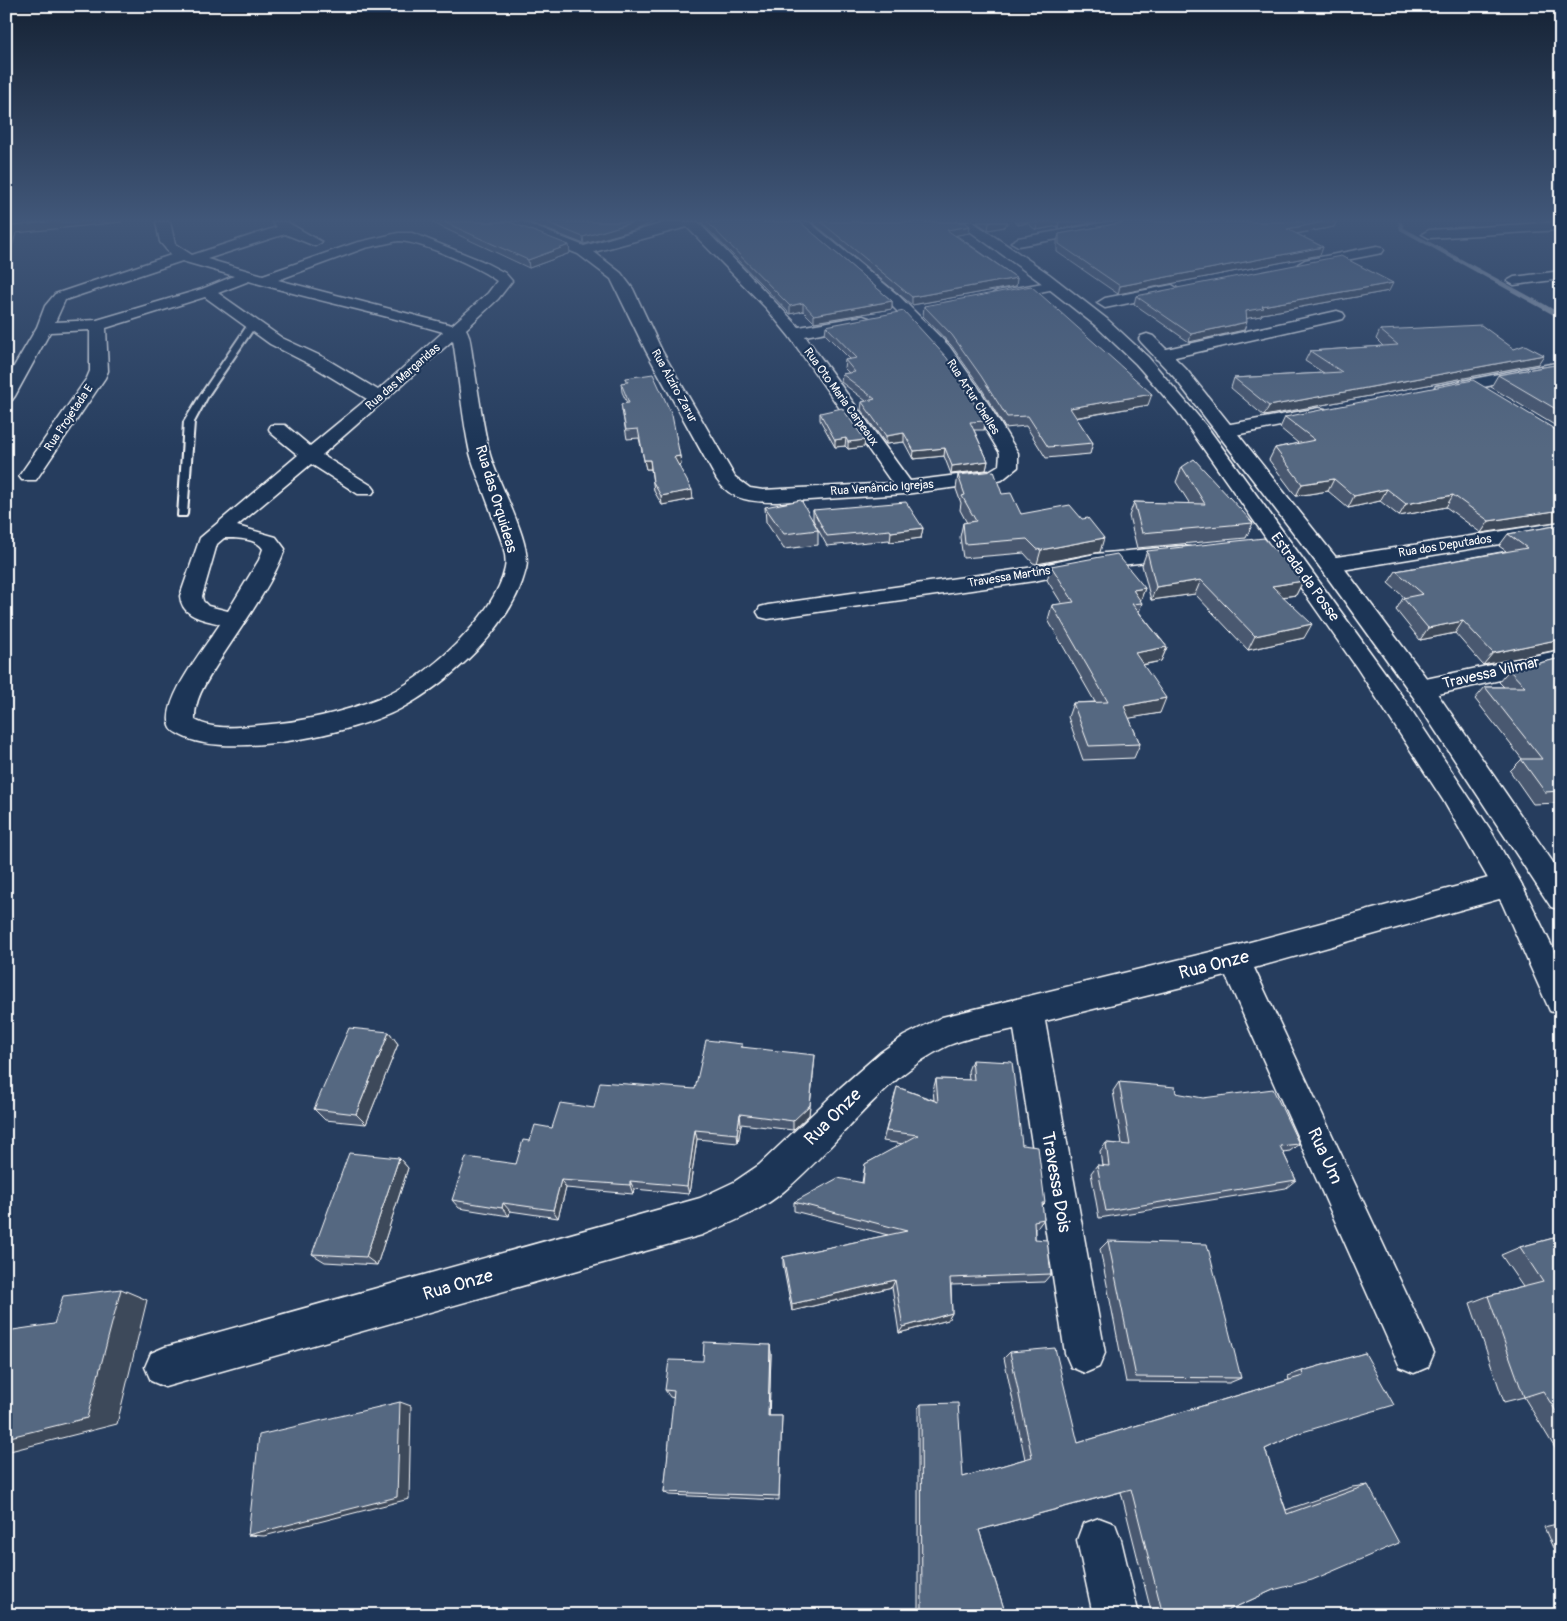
<svg xmlns="http://www.w3.org/2000/svg" width="1567" height="1621" font-family="Pangolin,sans-serif">
  <style>
    .lines { fill: none; stroke-linecap: round; stroke-linejoin: round }
    .stream { fill: #a4aebb; fill-rule: evenodd }
    .lane-casing { stroke: #fff; stroke-width: 4 }
    .street-casing { stroke: #fff; stroke-width: 3 }
    .primary-casing { stroke: #fff; stroke-width: 3 }
    .lane { fill: #1d3557; fill-rule: evenodd }
    .street { fill: #1d3557; fill-rule: evenodd }
    .primary { fill: #1d3557; fill-rule: evenodd }
    .wall { fill: #49596f; stroke: #fff }
    .shaded-wall { fill: #3c485a; stroke: #fff }
    .building { fill: #556781; stroke: #fff }
    .labels { text-anchor: middle; dominant-baseline: central; stroke-width: 4.5; stroke-linejoin: round; paint-order: stroke }
    .far-street-label { font-size: 12px; fill: #fff; stroke: #1d3557 }
    .street-label { font-size: 15px; fill: #fff; stroke: #1d3557 }
    .near-street-label { font-size: 18px; fill: #fff; stroke: #1d3557 }
  </style>
  <rect width="100%" height="100%" fill="#263d5e"/>
  <filter id="ink" filterUnits="userSpaceOnUse"><feTurbulence type="fractalNoise" baseFrequency=".02" numOctaves="2"/><feDisplacementMap in="SourceGraphic" scale="10" xChannelSelector="R" yChannelSelector="G"/><feConvolveMatrix kernelMatrix="1 2 1 2 8 2 1 2 1" color-interpolation-filters="sRGB"/></filter>
  <g filter="url(#ink)">
    <g class="lines">
      <path class="stream" d="M1398 222H1402L1404 228 1544 304 1561 314V319L1400 230Z"/>
      <defs>
        <path id="lane" d="M252 323 256 325 209 394 194 422 187 514 186 516H178L184 422 201 394 249 323Z"/>
        <path id="street" d="M156 222H170L175 244 192 255 277 227 272 222H287L322 242 315 246 285 234 207 259 263 275 355 243 398 233H412L482 261 505 273 512 281 498 299 466 329C471 337 471 350 473 360 478 390 482 421 489 451 496 481 533 542 526 569 512 627 450 682 400 709 356 733 227 760 182 736 177 733 172 732 170 726 161 700 206 646 220 624 202 619 182 617 180 596L200 538 298 455 271 433 269 429 271 425H285L310 446 367 399 311 365 270 344 205 297 106 328 108 371 105 378 36 480H22L19 476 87 378 90 371V330L50 332 15 396 12 400 6 401V380L37 327 45 306 55 294 171 255 160 242ZM398 241C420 241 479 267 497 281L488 293 452 325 278 280 365 248ZM182 261 234 276 202 289 97 320 55 322 65 300ZM249 281C313 300 379 313 443 332L378 390 323 357 282 338 218 293ZM453 340C459 377 462 416 470 453 476 475 487 498 494 521 499 535 508 553 505 568 495 617 424 681 379 698 342 713 302 722 261 725 239 727 215 731 195 720 194 695 211 676 223 655 244 623 272 585 285 549L276 537 237 526 311 464 358 494H372L375 490 372 486 322 455ZM224 538C235 538 257 538 263 549L259 560 228 611 208 606 203 601 202 596 217 544Z
          M504 222H523L584 246 667 222H698L799 327 863 316 869 318 871 321 869 324 805 336 910 481 989 471 999 465 1000 453 953 375 922 336 888 302 794 222H809L899 296 949 346 978 387 1018 453V467L1002 480 995 482 905 494 777 502C754 502 731 501 717 480L646 351 611 279 578 254 506 225ZM687 227 767 309 789 336 892 483 763 490 750 488 735 477 662 351 633 289 621 273 594 252Z
          M1108 222H1139L1132 226 1018 246 1011 242 1018 238Z
          M1559 222H1561V230L1429 238 1422 234 1429 230Z
          M1377 246 1382 247 1384 250 1382 253 1305 268 1298 264 1305 260Z
          M1561 271V279L1514 285 1507 281 1514 277Z
          M1054 281 1059 282 1061 285 1059 288 997 301 989 296 997 291Z
          M1172 285 1180 290 1177 293 1105 308 1097 303 1105 298Z
          M1337 311 1343 313 1345 316 1343 319 1162 360 1156 359 1154 355 1156 351 1162 350Z
          M1561 362V372L1442 395 1436 394 1433 390 1436 386 1442 385Z
          M1319 408 1325 409 1328 413 1325 417 1225 437 1218 435 1216 431 1218 427 1225 425Z
          M1561 522V534L1330 572 1322 570 1319 565 1322 560 1330 558Z
          M1182 546 1190 547 1193 552 1190 557 1095 568 1034 581 768 619 760 617 757 612 760 607 768 605 1034 567 1095 554Z
          M1561 650V666L1421 698 1412 695 1409 689 1412 683 1421 680Z
          M1507 873 1517 876 1522 885 1517 894 1254 968 1434 1353 1428 1367 1414 1373 1400 1367 1226 976 1045 1021 1105 1353 1099 1367 1085 1373 1071 1367 1065 1353 1014 1029C993 1034 967 1037 947 1046 880 1078 839 1146 783 1192 759 1212 730 1223 702 1235L165 1387 151 1381 145 1367 151 1353 165 1347 700 1198 734 1182 759 1165 840 1088 881 1052 904 1036 942 1017 1235 946Z
          M1099 1518 1115 1524 1121 1540 1139 1615H1093L1077 1540 1083 1524Z"/>
        <path id="primary" d="M957 222H973L1049 274 1107 319 1148 357 1208 428 1404 699 1490 829 1524 889 1561 965V1015L1550 1011 1502 903 1443 800 1357 668 1177 411 1136 364 1096 326 1039 281Z
          M1147 334 1153 336 1186 369 1338 560 1430 683 1561 874V910L1551 907 1412 695 1322 570 1174 377 1141 342 1139 339 1141 336Z"/>
      </defs>
      <use href="#lane" class="lane-casing"/>
      <use href="#street" class="street-casing"/>
      <use href="#primary" class="primary-casing"/>
      <use href="#lane" class="lane"/>
      <use href="#street" class="street"/>
      <use href="#primary" class="primary"/>
    </g>
    <path class="wall" d="M431 222H510L570 253 529 268Z
      M528 222H654L634 230 584 244Z
      M701 222H800L892 301V309L814 322 803 311 790 314Z
      M812 222H965L969 233 956 235 1017 278 1016 286 912 305Z
      M976 222H1008L1004 227 988 230Z
      M1014 222H1097L1058 229V226L1036 230 1027 223 1018 225Z
      M1126 222H1336L1334 227 1297 234 1323 247 1320 255 1118 294 1057 252V241L1059 234Z
      M1389 291 1262 314 1261 316 1247 318 1244 330 1189 342 1134 304 1136 296Z
      M924 306 1148 405 1076 418 1093 443 1090 454 1046 458 1026 426 1005 428 980 386 951 345 923 316Z
      M826 326 985 421 984 430H974L988 461 986 470 951 474 944 456 913 459 904 442 886 444 861 410 862 402 866 401 841 382 842 374 849 373 844 368 845 360 850 359 825 334Z
      M1380 330 1514 349 1538 364 1264 416 1231 388 1234 378 1324 373 1305 361 1310 351 1383 346 1376 339Z
      M1561 364V429L1491 387 1498 375Z
      M626 378 680 456 681 465 678 466 693 499 662 505 654 491 651 469H646L639 438 627 439 621 404 627 403 622 392 621 383 626 382Z
      M820 413 864 447 848 449 845 446 835 447 820 420Z
      M1285 417 1561 433 1481 533 1446 507 1399 516 1380 501 1348 508 1328 491 1296 496 1269 460 1275 448 1298 443 1280 428Z
      M1182 467 1253 523 1246 538 1137 548 1129 516 1134 502 1190 504 1176 482Z
      M958 475 1002 494 1021 514 1100 552 1037 564 1033 563 1024 553 963 558 960 537 963 523H967L960 510 961 503 956 489Z
      M765 507 818 530V545L784 549 766 522Z
      M813 510 923 528 921 538 890 542 889 540 827 546 813 520Z
      M1561 525V649L1483 665 1455 633 1420 640 1396 610 1403 598H1405L1388 583 1396 571 1506 551 1499 546 1508 534Z
      M1147 551 1303 581 1296 595 1283 597 1304 638 1248 650 1195 594 1151 600 1142 565Z
      M1051 566 1145 588 1140 601 1142 603 1139 612 1167 647 1161 661 1143 665 1160 713 1129 718 1140 744 1134 758 1083 760 1068 717 1073 703 1095 702 1048 620 1052 605 1062 604 1047 580Z
      M1561 658V803L1533 804 1510 771 1522 759 1475 699 1485 687H1504L1499 682 1509 670Z
      M389 1032 398 1044 366 1124 325 1120 314 1109Z
      M742 1044V1047L814 1065 809 1115 793 1130 741 1124 738 1143 697 1139 689 1194 634 1189 633 1194 566 1188 558 1218 510 1211 509 1216 459 1208 452 1200 516 1164 530 1141 552 1128 594 1108 695 1089Z
      M972 1060 1022 1145 1045 1203 1042 1206 1044 1219 1038 1227 1035 1228V1239L1051 1274 1044 1282 951 1285 952 1313 948 1320 899 1333 892 1287 792 1311 783 1265V1257L888 1235 794 1211V1202L862 1183 865 1164 903 1144 883 1141 897 1087 934 1100 933 1090 936 1079 969 1080 968 1071Z
      M1119 1082 1176 1093 1299 1144 1290 1151 1283 1152 1296 1180 1286 1188 1099 1218 1091 1173 1097 1165 1102 1166 1100 1151 1106 1143 1122 1144 1113 1091Z
      M399 1158 408 1168 377 1265 325 1262 312 1254Z
      M1561 1236V1458L1524 1397 1504 1402 1470 1303 1488 1296 1523 1287 1501 1255 1520 1247Z
      M1108 1241 1241 1378 1229 1383 1126 1382 1100 1249Z
      M770 1345 771 1354 769 1416H782L779 1500 669 1495 664 1492 674 1398 670 1397 665 1390 703 1361Z
      M1010 1352 1078 1443 1289 1380 1288 1376 1302 1371 1365 1353 1299 1433 1265 1449 1286 1510 1352 1487 1368 1485 1273 1590 1218 1615H1152L1121 1492 979 1530 1006 1615H918V1408L921 1404 963 1477 1025 1459 1004 1358Z
      M1561 1523V1567L1544 1527Z"/>
    <path class="shaded-wall" d="M46 222H122L16 233 6 269V245L12 226Z
      M634 222H654L634 230 584 244 583 237Z
      M993 222H1008L1004 227 988 230 989 223Z
      M1019 222H1028L1027 223 1018 225Z
      M1038 222H1059L1058 226 1036 230Z
      M1059 222H1097L1058 229Z
      M1324 222H1336L1334 227 1284 236 1287 229Z
      M970 226 969 233 947 237V230Z
      M569 245 570 253 529 268 528 260Z
      M1323 247 1320 255 1118 294 1120 286Z
      M1017 278 1016 286 912 305V297Z
      M1393 283 1389 291 1262 314 1261 316 1243 319 1246 311 1262 306Z
      M892 301V309L814 322V315Z
      M803 303V311L790 314V306Z
      M1247 322 1244 330 1189 342 1191 334Z
      M1544 355 1538 364 1264 416 1269 406Z
      M1152 394 1148 405 1067 419 1070 408Z
      M904 433V442L886 444V436Z
      M846 438 845 446 835 447V440Z
      M865 440 864 447 848 449V442Z
      M945 448 944 456 913 459 914 451Z
      M680 456 681 465 674 466V457Z
      M644 460H650L651 469H646Z
      M988 461 986 470 951 474 952 466Z
      M1334 479 1328 491 1296 496 1302 484Z
      M1387 489 1380 501 1348 508 1354 496Z
      M692 490 693 499 662 505 661 496Z
      M1453 495 1446 507 1399 516 1406 504Z
      M1561 510V521L1481 533 1489 521Z
      M923 528 921 538 890 542 891 532Z
      M1104 538 1100 552 1037 564 1041 550Z
      M1201 580 1195 594 1151 600 1156 587Z
      M1303 581 1296 595 1265 599 1272 586Z
      M1145 588 1140 602 1133 590Z
      M1463 621 1455 633 1420 640 1428 628Z
      M1312 624 1304 638 1248 650 1255 636Z
      M1561 639V649L1483 665 1493 653Z
      M1167 647 1161 661 1130 667 1135 653Z
      M1166 698 1160 713 1119 720 1124 706Z
      M389 1032 398 1044 366 1124 356 1114Z
      M815 1055 809 1115 793 1130V1121Z
      M740 1114 741 1124 738 1143 737 1134Z
      M695 1130 697 1139 689 1194 687 1186Z
      M399 1158 408 1168 377 1265 366 1257Z
      M561 1180 566 1188 558 1218 553 1210Z
      M630 1181 634 1189 633 1194 630 1185Z
      M503 1203 510 1211 509 1216 502 1208Z
      M895 1280 892 1287 792 1311V1304Z
      M121 1289 147 1300 117 1424 6 1452V1438Z
      M952 1313 948 1320 899 1333 903 1327Z
      M770 1345 771 1354 769 1422 768 1416Z
      M400 1402 411 1406 409 1499 264 1536 248 1535Z"/>
    <path class="building" d="M6 222H46L12 226 6 245Z
      M444 222H510L569 245 528 260Z
      M546 222H634L583 237Z
      M707 222H800L892 301 814 315 803 303 790 306Z
      M821 222H965L970 226 947 230 1017 278 912 297Z
      M1126 222H1324L1287 229 1323 247 1120 286 1059 244V234Z
      M1341 256 1393 283 1262 306 1264 308 1246 311 1247 322 1191 334 1136 296Z
      M1031 286 1152 394 1070 408 1093 443 1048 447 1028 416 1007 417 981 376 952 335 924 306Z
      M904 311 947 358 985 421 970 422 988 461 952 466 945 448 914 451 904 433 886 436 862 402 875 399 842 374 855 372 845 360 857 358 826 326Z
      M1481 325 1514 349 1525 345 1544 355 1269 406 1234 378 1342 372 1310 351 1398 345 1380 330Z
      M1561 364V412L1498 375Z
      M653 374 672 415 680 456 674 457 692 490 661 496 653 482 650 460H644L638 429 626 430 621 404 629 403 621 383 628 382 626 378Z
      M1473 380 1561 433V510L1489 521 1453 495 1406 504 1387 489 1354 496 1334 479 1302 484 1275 448 1315 440 1285 417Z
      M842 408 865 440 848 442 846 438 835 440 820 413Z
      M1194 459 1253 523 1142 533 1134 502 1205 504 1182 467Z
      M994 471 1002 494 1011 493 1021 514 1070 505 1082 519 1088 518 1104 538 1041 550 1037 549 1027 539 965 544 963 523 976 521 962 496 965 495 958 475Z
      M801 500 818 530 784 534 765 507Z
      M906 502 923 528 891 532 890 530 827 536 813 510Z
      M1561 525V639L1493 653 1463 621 1428 628 1403 598 1423 594 1396 571 1527 548 1508 534Z
      M1264 538 1303 581 1272 586 1312 624 1255 636 1201 580 1156 587 1147 551Z
      M1117 554 1145 588 1133 590 1142 603 1132 604 1167 647 1135 653 1166 698 1124 706 1140 744 1089 746 1073 703 1108 702 1052 605 1074 602 1051 566Z
      M1561 658V791L1545 792 1521 759H1542L1485 687H1525L1509 670Z
      M349 1028 389 1032 356 1114 314 1109Z
      M706 1040 742 1044 741 1047 815 1055 810 1105 793 1121 740 1114 737 1134 695 1130 687 1186 630 1181V1185L561 1180 553 1210 503 1203 502 1208 452 1200 466 1157 516 1164 523 1140 530 1141 535 1125 552 1128 560 1103 594 1108 600 1082 695 1089Z
      M972 1060 1012 1062 1022 1145 1038 1147 1045 1203H1042L1044 1219 1034 1221 1035 1239 1047 1240 1051 1274 950 1278 952 1313 903 1327 895 1280 792 1304 783 1257 907 1231 794 1202 838 1178 863 1183 865 1164 918 1135 886 1131 897 1087 938 1102 936 1079 974 1080Z
      M1119 1082 1175 1087 1176 1093 1203 1098 1273 1089 1299 1144 1280 1146 1296 1180 1106 1211 1097 1165 1109 1166 1106 1143 1130 1145Z
      M349 1153 399 1158 366 1257 312 1254Z
      M1561 1236V1419L1543 1391 1524 1397 1488 1296 1543 1282 1520 1247Z
      M1108 1241 1207 1244 1241 1378 1136 1377Z
      M121 1289 87 1418 6 1438V1331L54 1324 63 1296Z
      M704 1342 770 1345 768 1416H782L779 1496 664 1492 674 1391 665 1390 669 1360 703 1361Z
      M1055 1348 1078 1443 1303 1376 1302 1371 1365 1353 1394 1405 1299 1433 1265 1449 1287 1514 1368 1485 1399 1543 1312 1580 1273 1590 1218 1615H1163L1131 1489 979 1530 1006 1615H922L921 1404 958 1403 963 1477 1032 1457 1010 1352Z
      M400 1402 397 1497 248 1535 259 1435Z"/>
  </g>
  <linearGradient id="sky" x2="0" y2="1"><stop stop-color="#152234"/><stop offset="0.49" stop-color="#415779"/><stop offset="1" stop-color="#415779" stop-opacity="0"/></linearGradient>
  <rect width="1567" height="449" fill="url(#sky)"/>
  <g class="labels">
    <g class="far-street-label">
      <text transform="translate(403 377) rotate(-41)">Rua das Margaridas</text>
      <text transform="translate(674 386) rotate(61)">Rua Alziro Zarur</text>
      <text transform="translate(841 397) rotate(54)">Rua Oto Maria Carpeaux</text>
      <text transform="translate(973 397) rotate(57)">Rua Artur Chelles</text>
      <text transform="translate(69 418) rotate(-56)">Rua Projetada E</text>
      <text transform="translate(882 488) rotate(-4)">Rua Venâncio Igrejas</text>
      <text transform="translate(1445 546) rotate(-9)">Rua dos Deputados</text>
      <text transform="translate(1009 577) rotate(-9)">Travessa Martins</text>
    </g>
    <g class="street-label">
      <text transform="translate(496 499) rotate(73)">Rua das Orquideas</text>
      <text transform="translate(1305 577) rotate(54)">Estrada da Posse</text>
      <text transform="translate(1491 673) rotate(-13)">Travessa Vilmar</text>
    </g>
    <g class="near-street-label">
      <text transform="translate(1214 965) rotate(-14)">Rua Onze</text>
      <text transform="translate(833 1117) rotate(-45)">Rua Onze</text>
      <text transform="translate(1325 1156) rotate(65)">Rua Um</text>
      <text transform="translate(1056 1182) rotate(80)">Travessa Dois</text>
      <text transform="translate(458 1285) rotate(-16)">Rua Onze</text>
    </g>
  </g>
  <rect width="1567" height="1621" fill="none" stroke="#1d3557" stroke-width="25"/>
  <rect x="12" y="12" width="1542" height="1596" fill="none" stroke="#fff" stroke-width="2" filter="url(#ink)"/>
</svg>
